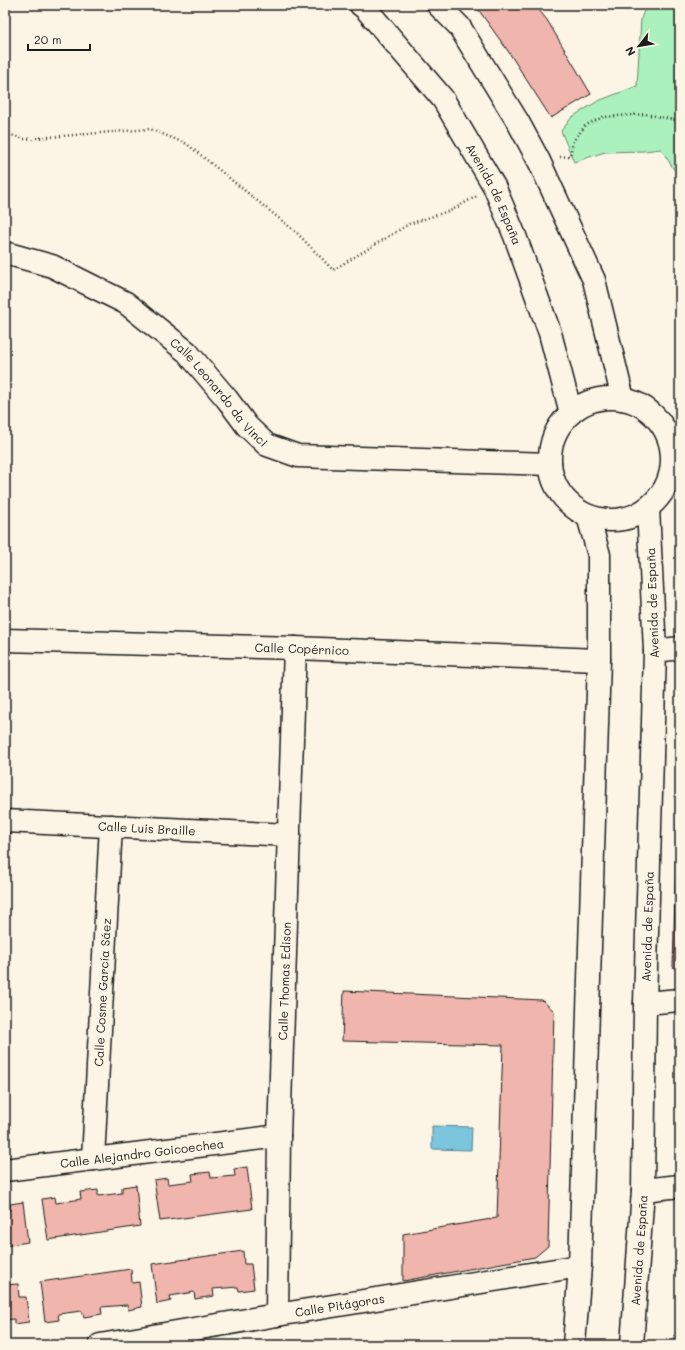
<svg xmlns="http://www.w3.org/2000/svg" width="685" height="1350" font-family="Mali,sans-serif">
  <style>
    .green { fill: #abf1bd; stroke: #64866c }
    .water { fill: #7dc5dd; stroke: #568190 }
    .building { fill: #f0b5ad; stroke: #1c1c1c }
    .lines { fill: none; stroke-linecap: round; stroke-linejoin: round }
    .minor-casing { stroke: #1c1c1c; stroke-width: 25 }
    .path { stroke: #1c1c1c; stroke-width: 2.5; stroke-dasharray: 1 3; stroke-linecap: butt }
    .minor { stroke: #fcf5e5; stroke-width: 22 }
    .labels { text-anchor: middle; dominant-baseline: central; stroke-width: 3.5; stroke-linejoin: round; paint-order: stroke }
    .street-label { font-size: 12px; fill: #1c1c1c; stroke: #fcf5e5 }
  </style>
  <rect width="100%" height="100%" fill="#fcf5e5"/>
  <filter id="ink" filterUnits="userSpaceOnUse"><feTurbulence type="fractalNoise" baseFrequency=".025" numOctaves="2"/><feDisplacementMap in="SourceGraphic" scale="8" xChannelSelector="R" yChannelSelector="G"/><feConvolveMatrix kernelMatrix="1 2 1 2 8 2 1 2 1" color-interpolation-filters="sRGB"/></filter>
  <g filter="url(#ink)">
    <path class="green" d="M646 5H680V179L661 149 644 151 605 152 574 162 561 131 572 117 598 101 637 86 641 19Z"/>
    <path class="water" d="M432 1126 472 1127 471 1150 432 1149Z"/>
    <path class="building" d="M475 5H535L547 20 591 94 551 118 508 51Z
      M680 716V972L673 967Z
      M344 991 542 1000 554 1011 548 1246 535 1257 403 1281V1234L497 1218 503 1045 342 1041Z
      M247 1167 252 1209 160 1221 154 1180 167 1178 168 1184 193 1181 192 1174 210 1172 211 1178 235 1176 234 1169Z
      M136 1185 140 1226 48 1240 42 1199 55 1197 56 1203 81 1199 80 1192 98 1190V1196L122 1193V1187Z
      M23 1202 28 1242 5 1246V1211L10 1210V1204Z
      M243 1251 244 1264H251L254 1289 239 1291 238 1287 213 1289 214 1296 195 1299 194 1292 170 1296 171 1301 157 1304 152 1264Z
      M131 1269 132 1283 139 1282 142 1307 128 1310 127 1305 101 1307 102 1314 84 1317 82 1311 58 1314 59 1320 45 1322 40 1282Z
      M18 1284 19 1297H26L29 1322 14 1324V1319L5 1320V1285Z"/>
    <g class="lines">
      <defs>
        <g id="minor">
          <path id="s1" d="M361 5 366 9 443 99 494 186 515 236 550 333 571 413"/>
          <path d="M438 5 459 26 518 122 539 161 594 280 623 399"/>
          <path id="s2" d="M5 253 52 266 126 303 187 352 227 399 247 426 267 445 298 456 550 464"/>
          <circle cx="611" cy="459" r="61"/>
          <path id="s3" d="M5 640 295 648 599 660"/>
          <path d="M655 651 680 648"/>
          <path id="s4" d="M5 821 289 835"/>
          <path d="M645 1003 680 1000"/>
          <path id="s5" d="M93 1159 111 826"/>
          <path id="s6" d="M5 1170 279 1136"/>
          <path d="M643 1190 680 1186"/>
          <path id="s7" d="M277 1315 279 1136 295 648"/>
          <path id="s8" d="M100 1345 277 1315 580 1266"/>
          <path d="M574 1345 580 1266 599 660V555L588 516"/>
          <path id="s9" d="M632 1345 643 1190 645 1003 655 651 648 508"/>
        </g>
      </defs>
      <use href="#minor" class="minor-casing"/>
      <path class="path" d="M5 133 24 139 150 129 187 144 296 232 333 270 409 224 452 210 477 196
        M560 157 570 156 573 141 586 125 603 117 645 114 680 121"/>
      <use href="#minor" class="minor"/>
    </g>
  </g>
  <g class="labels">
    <g class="street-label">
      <text stroke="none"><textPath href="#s1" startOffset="233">Avenida de España</textPath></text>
      <text stroke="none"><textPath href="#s2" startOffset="261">Calle Leonardo da Vinci</textPath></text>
      <text transform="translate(652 603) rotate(-92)">Avenida de España</text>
      <text stroke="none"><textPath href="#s3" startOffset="297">Calle Copérnico</textPath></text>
      <text stroke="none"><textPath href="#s4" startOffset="142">Calle Luis Braille</textPath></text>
      <text stroke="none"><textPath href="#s9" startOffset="419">Avenida de España</textPath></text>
      <text stroke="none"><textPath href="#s7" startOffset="334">Calle Thomas Edison</textPath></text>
      <text stroke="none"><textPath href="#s5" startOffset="167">Calle Cosme García Sáez</textPath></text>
      <text stroke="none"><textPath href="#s6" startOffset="138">Calle Alejandro Goicoechea</textPath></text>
      <text stroke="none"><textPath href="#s9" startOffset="95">Avenida de España</textPath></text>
      <text stroke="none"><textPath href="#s8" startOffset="243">Calle Pitágoras</textPath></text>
    </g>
  </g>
  <rect width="685" height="1350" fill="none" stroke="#fcf5e5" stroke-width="20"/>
  <rect x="10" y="10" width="665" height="1330" fill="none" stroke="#1c1c1c" stroke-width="1.5" filter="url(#ink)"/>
  <g transform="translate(639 46) rotate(239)" stroke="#fcf5e5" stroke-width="3" paint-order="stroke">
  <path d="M0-3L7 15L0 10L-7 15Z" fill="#1c1c1c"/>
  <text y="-6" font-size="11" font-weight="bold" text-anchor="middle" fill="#1c1c1c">N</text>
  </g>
  <path d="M28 44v6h62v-6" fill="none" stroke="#1c1c1c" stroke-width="2"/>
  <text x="34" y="44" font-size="12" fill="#1c1c1c" stroke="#fcf5e5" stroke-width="3" paint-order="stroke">20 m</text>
</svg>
